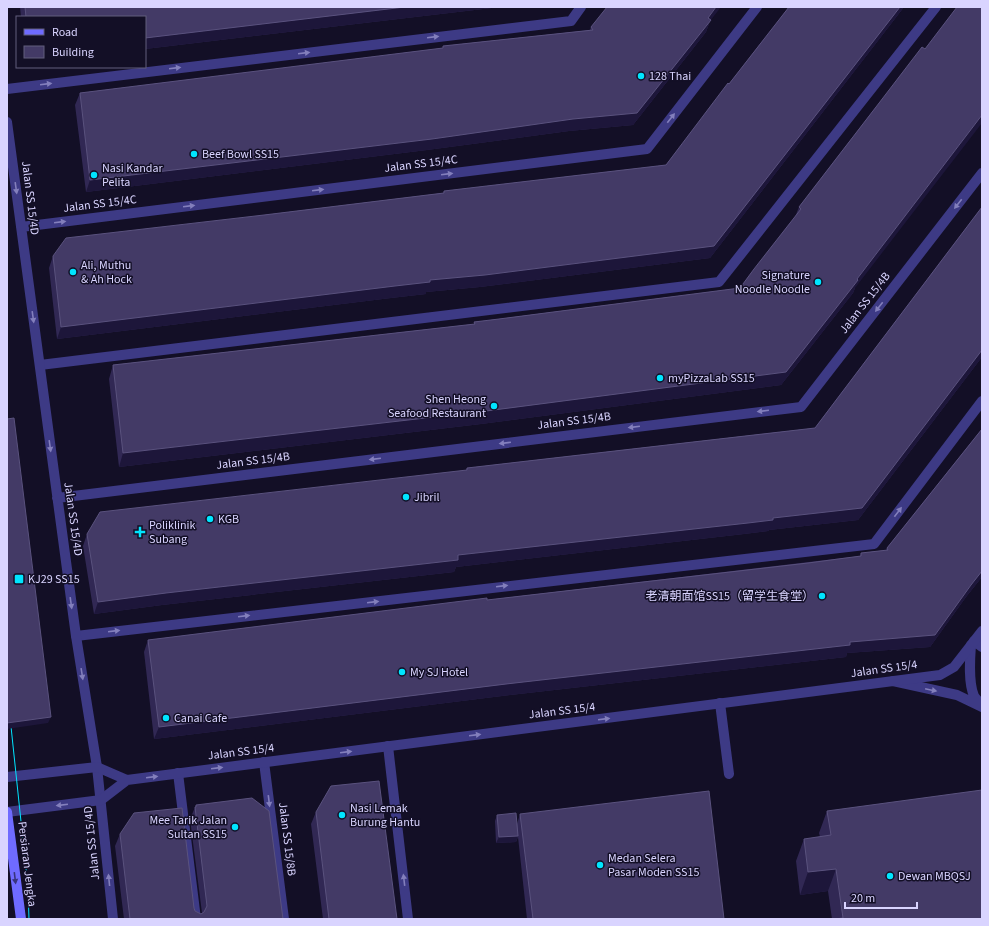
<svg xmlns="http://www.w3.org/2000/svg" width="989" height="926" font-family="'Source Sans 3','Noto Sans SC',sans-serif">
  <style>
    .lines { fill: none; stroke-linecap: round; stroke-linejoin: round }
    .service { stroke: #3d3a85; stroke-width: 10 }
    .minor { stroke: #3d3a85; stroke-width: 10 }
    .tertiary { stroke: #3d3a85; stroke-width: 10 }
    .secondary { stroke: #6f6bff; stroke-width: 10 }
    .tram { stroke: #00e5ff; stroke-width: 1 }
    .wall { fill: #312854 }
    .shaded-wall { fill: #1d163a }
    .building { fill: #433a66; stroke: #5a527e }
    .oneway { fill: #837fbc }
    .oneway2 { fill: #38347d }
    .poi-dot { fill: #00e5ff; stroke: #130f26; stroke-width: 1.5 }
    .labels { text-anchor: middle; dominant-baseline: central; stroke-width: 3; stroke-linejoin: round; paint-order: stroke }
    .poi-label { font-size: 12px; fill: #d9d4ff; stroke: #130f26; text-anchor: start }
    .street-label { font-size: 12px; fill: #d9d4ff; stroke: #130f26 }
  </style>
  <rect width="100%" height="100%" fill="#130f26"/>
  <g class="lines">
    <path class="service" d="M7 89 571 21 581 7
      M40 365 719 282 936 7
      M76 636 874 544 982 401
      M974 641 982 647
      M971 645C970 659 968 682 974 696 976 699 980 703 982 706
      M893 681 957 695 982 707
      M720 703 729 774
      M388 746 408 919
      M178 773 196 919"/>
    <path class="minor" d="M7 122 76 636 97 767 113 919
      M21 227 647 149 757 7
      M57 498 801 407 982 173
      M264 762 284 919"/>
    <path class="tertiary" d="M7 777 97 767 127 780
      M7 812 101 800 127 780 940 675 954 667 982 631"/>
    <path class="secondary" d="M7 812 21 919"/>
    <path class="tram" d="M10 717 28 888 29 919"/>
  </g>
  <path class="wall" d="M20 7H500L145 49V17H21Z
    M789 7H904L710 258 480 287 426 292V294L391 298 57 339 49 268 53 256 264 215 443 193 444 191 666 165Z
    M710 21 706 32 633 125 569 131 427 150 86 192 75 105 80 93 443 48V46L590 30 591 27Z
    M876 107 855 288 853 293 781 385 481 424 119 467 109 379 113 365 474 324V322L740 288 795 217 799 207Z
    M982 207V357L858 520 769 530 768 531 744 534 456 567 454 572 162 605 94 614 83 546 87 534 466 470 467 468 815 428Z
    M982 429V577L966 597 930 647 847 653 846 657 502 696 154 739 144 652 148 640 860 556 861 553 886 550 887 548Z
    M196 805 283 919H124L115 846 120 834 194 908 195 911 201 914 202 913 190 819Z
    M827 811 982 919H832L828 891 800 895 796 861 804 839 820 837 819 833Z
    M316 812 397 919H323L311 824Z
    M520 814 724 919H527L518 837 516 842 496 843 495 821 497 815 517 824Z"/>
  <path class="shaded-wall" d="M405 7H500L145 49V38Z
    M716 7H721L710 21 706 32 633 125 569 131 427 150 86 192 90 180 708 18Z
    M900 7H904L710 258 480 287 426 292V294L391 298 57 339 61 327 430 280 714 246Z
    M982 115V123L855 288 853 293 781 385 481 424 119 467 123 453 857 279Z
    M982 350V357L858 520 769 530 768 531 744 534 456 567 454 572 162 605 94 614 98 602 458 555 773 518Z
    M982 571V577L966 597 930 647 847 653 846 657 502 696 154 739 159 727 850 642 971 585Z
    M51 717 48 723 7 729V723Z
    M518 836 516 842 496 843 499 837Z
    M836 869 828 891 800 895 808 872Z"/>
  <path class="building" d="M25 7H405L145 38V17H26Z
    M607 7H716L708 18 711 20 637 113 573 119 432 139 90 180 80 93 443 48V46L593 30 591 27Z
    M789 7H900L714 246 485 275 430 280V282L395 286 61 327 53 256 66 238 264 215 444 193V191L666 165 728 83 729 84Z
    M957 7H982V115L857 279 858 280 786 372 486 411 123 453 113 365 475 324 474 322 499 319 740 288 754 269 801 209 799 207 876 107 922 47 925 49Z
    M982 207V350L862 508 773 518V520L748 523 458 555V560L166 593 98 602 87 534 100 512 467 470V468L815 428Z
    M14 418 51 717 7 723V419Z
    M982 429V571L971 585 935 635 850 642V645L506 684 159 727 148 640 487 598V600L808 563 861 556V553L888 550 887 548Z
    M379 781 397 919H329L316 812 331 786Z
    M982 790V919H835L843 918 836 869 808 872 804 839 831 835 827 811Z
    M709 791 724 919H533L520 814Z
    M252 798 269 811 283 919H130L120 834 134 813 182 808 194 908 195 911 201 914 204 912 207 906 195 807H196V805Z
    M516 813 518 836 499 837 497 815Z"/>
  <defs><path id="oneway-solid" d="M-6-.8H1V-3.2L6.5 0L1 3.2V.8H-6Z"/></defs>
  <g class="oneway">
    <use href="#oneway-solid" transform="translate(433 37) rotate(-7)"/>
    <use href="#oneway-solid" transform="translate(304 53) rotate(-7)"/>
    <use href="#oneway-solid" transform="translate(175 68) rotate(-7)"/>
    <use href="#oneway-solid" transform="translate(46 84) rotate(-7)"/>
    <use href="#oneway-solid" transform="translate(671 118) rotate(-52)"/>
    <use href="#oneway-solid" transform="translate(447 174) rotate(-7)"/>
    <use href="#oneway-solid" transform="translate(16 188) rotate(82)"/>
    <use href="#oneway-solid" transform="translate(318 190) rotate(-7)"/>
    <use href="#oneway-solid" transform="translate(958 204) rotate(128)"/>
    <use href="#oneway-solid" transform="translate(189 206) rotate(-7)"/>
    <use href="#oneway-solid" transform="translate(60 222) rotate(-7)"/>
    <use href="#oneway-solid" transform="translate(879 307) rotate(128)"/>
    <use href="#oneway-solid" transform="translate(33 317) rotate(82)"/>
    <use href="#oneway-solid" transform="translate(763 411) rotate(173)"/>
    <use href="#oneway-solid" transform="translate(634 427) rotate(173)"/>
    <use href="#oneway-solid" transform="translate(505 443) rotate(173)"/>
    <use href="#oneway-solid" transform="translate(50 446) rotate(82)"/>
    <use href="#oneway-solid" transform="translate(375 459) rotate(173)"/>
    <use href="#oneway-solid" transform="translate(898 512) rotate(-53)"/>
    <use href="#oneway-solid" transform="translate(502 586) rotate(-7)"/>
    <use href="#oneway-solid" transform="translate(373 602) rotate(-7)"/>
    <use href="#oneway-solid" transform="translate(71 603) rotate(82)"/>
    <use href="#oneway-solid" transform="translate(244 616) rotate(-7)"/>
    <use href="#oneway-solid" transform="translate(114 631) rotate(-7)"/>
    <use href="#oneway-solid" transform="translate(82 674) rotate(81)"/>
    <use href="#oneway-solid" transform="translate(931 690) rotate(12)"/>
    <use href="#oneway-solid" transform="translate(604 719) rotate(-7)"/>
    <use href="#oneway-solid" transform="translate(475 735) rotate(-7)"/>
    <use href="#oneway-solid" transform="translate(346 752) rotate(-7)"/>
    <use href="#oneway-solid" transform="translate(217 768) rotate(-7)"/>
    <use href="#oneway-solid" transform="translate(152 777) rotate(-7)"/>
    <use href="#oneway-solid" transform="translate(269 801) rotate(83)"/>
    <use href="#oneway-solid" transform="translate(62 805) rotate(173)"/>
    <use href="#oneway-solid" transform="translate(109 880) rotate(-96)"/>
    <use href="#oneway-solid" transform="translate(404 880) rotate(-97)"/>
  </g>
  <use class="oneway2" href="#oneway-solid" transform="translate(15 878) rotate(83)"/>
  <g class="poi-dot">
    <circle cx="641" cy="76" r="4"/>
    <circle cx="194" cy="154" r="4"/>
    <circle cx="94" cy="175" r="4"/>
    <circle cx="73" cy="272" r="4"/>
    <circle cx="818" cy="282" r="4"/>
    <circle cx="660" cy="378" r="4"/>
    <circle cx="494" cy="406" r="4"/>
    <circle cx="406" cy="497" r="4"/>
    <circle cx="210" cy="519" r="4"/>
    <path d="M138 526h4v4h4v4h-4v4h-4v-4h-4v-4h4z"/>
    <rect x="14" y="574" width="10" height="10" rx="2"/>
    <circle cx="822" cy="596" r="4"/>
    <circle cx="402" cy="672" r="4"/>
    <circle cx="166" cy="718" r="4"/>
    <circle cx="342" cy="815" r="4"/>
    <circle cx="235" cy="827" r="4"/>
    <circle cx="600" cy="865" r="4"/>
    <circle cx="890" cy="876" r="4"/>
  </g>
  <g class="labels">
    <g class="poi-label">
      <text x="649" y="76">128 Thai</text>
      <text x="202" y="154">Beef Bowl SS15</text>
      <text x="102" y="168">Nasi Kandar<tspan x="102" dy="14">Pelita</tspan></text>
      <text x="81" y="265">Ali, Muthu<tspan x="81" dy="14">&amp; Ah Hock</tspan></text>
      <text x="810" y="275" text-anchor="end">Signature<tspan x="810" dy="14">Noodle Noodle</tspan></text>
      <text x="668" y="378">myPizzaLab SS15</text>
      <text x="486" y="399" text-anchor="end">Shen Heong<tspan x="486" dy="14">Seafood Restaurant</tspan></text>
      <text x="414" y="497">Jibril</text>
      <text x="218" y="519">KGB</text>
      <text x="149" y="525">Poliklinik<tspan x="149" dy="14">Subang</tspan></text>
      <text x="28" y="579">KJ29 SS15</text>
      <text x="814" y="596" text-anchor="end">老清朝面馆SS15（留学生食堂）</text>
      <text x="410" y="672">My SJ Hotel</text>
      <text x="174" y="718">Canai Cafe</text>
      <text x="350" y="808">Nasi Lemak<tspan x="350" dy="14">Burung Hantu</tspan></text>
      <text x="227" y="820" text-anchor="end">Mee Tarik Jalan<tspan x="227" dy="14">Sultan SS15</tspan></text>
      <text x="608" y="858">Medan Selera<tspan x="608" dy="14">Pasar Moden SS15</tspan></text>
      <text x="898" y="876">Dewan MBQSJ</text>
    </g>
    <g class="street-label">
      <text transform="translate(421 164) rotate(-7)">Jalan SS 15/4C</text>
      <text transform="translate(30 198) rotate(83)">Jalan SS 15/4D</text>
      <text transform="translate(100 204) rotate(-7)">Jalan SS 15/4C</text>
      <text transform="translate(865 303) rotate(-52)">Jalan SS 15/4B</text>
      <text transform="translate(574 421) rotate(-7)">Jalan SS 15/4B</text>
      <text transform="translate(253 461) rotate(-7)">Jalan SS 15/4B</text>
      <text transform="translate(73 519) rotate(82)">Jalan SS 15/4D</text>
      <text transform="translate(884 669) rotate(-8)">Jalan SS 15/4</text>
      <text transform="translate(562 711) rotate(-7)">Jalan SS 15/4</text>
      <text transform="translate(241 752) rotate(-7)">Jalan SS 15/4</text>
      <text transform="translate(287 839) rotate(83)">Jalan SS 15/8B</text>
      <text transform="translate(92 843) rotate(-96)">Jalan SS 15/4D</text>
      <text transform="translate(27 864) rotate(83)">Persiaran Jengka</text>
    </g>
  </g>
  <rect width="989" height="926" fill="none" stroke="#d9d4ff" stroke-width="16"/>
  <rect x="16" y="16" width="130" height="52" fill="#130f26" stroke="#625e7d"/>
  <rect x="24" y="29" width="20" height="6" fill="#6f6bff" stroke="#625e7d"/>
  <text x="52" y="36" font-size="12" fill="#d9d4ff">Road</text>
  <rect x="24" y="46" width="20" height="12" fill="#433a66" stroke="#625e7d"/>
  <text x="52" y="56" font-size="12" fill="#d9d4ff">Building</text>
  <path d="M845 902v6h72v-6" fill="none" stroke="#d9d4ff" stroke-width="2"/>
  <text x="851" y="902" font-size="12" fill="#d9d4ff" stroke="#130f26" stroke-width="3" paint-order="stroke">20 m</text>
</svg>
